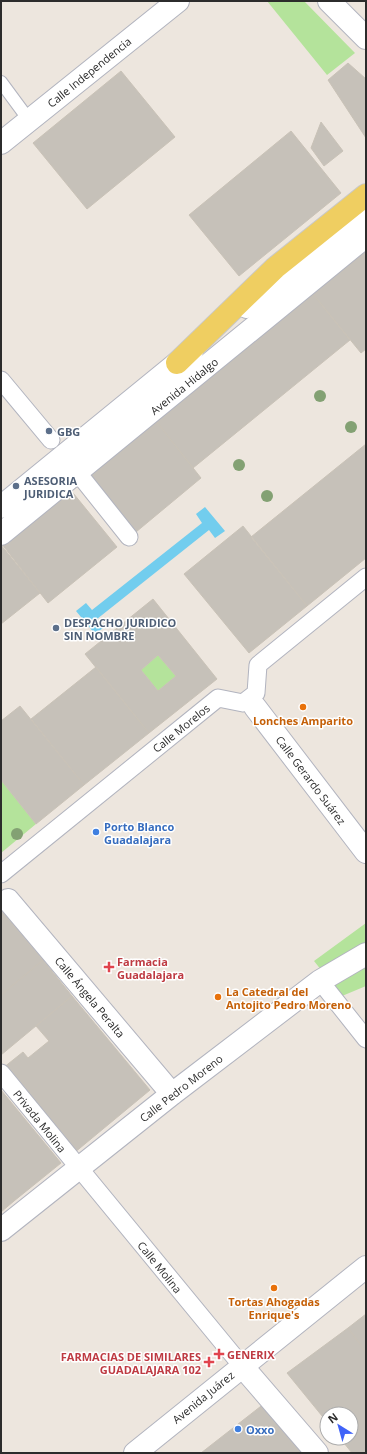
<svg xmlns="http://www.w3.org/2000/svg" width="367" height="1454" font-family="'Open Sans',sans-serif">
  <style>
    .green { fill: #b4e39b }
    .water { fill: #72cdee }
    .building { fill: #c6c1b9; stroke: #c9c2b7; fill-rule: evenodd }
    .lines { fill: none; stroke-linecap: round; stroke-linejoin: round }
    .service-casing { stroke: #b2b4bf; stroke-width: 14 }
    .pedestrian-casing { stroke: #b2b4bf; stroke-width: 19 }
    .minor-casing { stroke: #b2b4bf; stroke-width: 24 }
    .secondary-casing { stroke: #b2b4bf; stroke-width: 24 }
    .primary-casing { stroke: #c8c8c8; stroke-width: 24 }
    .service { stroke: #fff; stroke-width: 12 }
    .pedestrian { stroke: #fff; stroke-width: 17 }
    .minor { stroke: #fff; stroke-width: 22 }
    .secondary { stroke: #fff; stroke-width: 22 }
    .primary { stroke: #efce61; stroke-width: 22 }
    .tree { fill: #83a173 }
    .service-dot { fill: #5c6f8a; stroke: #fff; stroke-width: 1.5 }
    .food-dot { fill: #e8710a; stroke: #fff; stroke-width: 1.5 }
    .shop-dot { fill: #3f7fe0; stroke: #fff; stroke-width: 1.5 }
    .health-dot { fill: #e0444e; stroke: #fff; stroke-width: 1.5 }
    .labels { text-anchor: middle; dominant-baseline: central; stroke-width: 3; stroke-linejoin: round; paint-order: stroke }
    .street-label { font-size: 11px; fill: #2c2c2c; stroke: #fff }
    .service-label { font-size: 11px; font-weight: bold; fill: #4e5e75; stroke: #fff; text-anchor: start }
    .food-label { font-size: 11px; font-weight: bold; fill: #c56008; stroke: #fff }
    .shop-label { font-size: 11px; font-weight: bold; fill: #366cbe; stroke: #fff; text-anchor: start }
    .health-label { font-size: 11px; font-weight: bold; fill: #be3a42; stroke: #fff; text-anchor: start }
  </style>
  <rect width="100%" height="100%" fill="#ede6de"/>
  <path class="green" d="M267 1H304L355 53 327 75Z
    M158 655 176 676 158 691 141 670Z
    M1 780 36 824 1 853Z
    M366 923V986L342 996 314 961Z"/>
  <path class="water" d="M205 507 225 531 215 538 209 530 97 619 103 628 95 634 76 611 86 603 92 610 202 523 196 514Z"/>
  <path class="building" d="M348 63 366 79V138L328 80Z
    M121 71 175 137 87 209 33 143Z
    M321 122 343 151 324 166 311 148Z
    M291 131 341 193 239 276 189 215Z
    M366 251V349L361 353 313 294Z
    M313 294 350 340 193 468 156 421Z
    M156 421 201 478 136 532 90 475Z
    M366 444V558L307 606 251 537Z
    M69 488 117 547 48 603 1 543Z
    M243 526 307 606 249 653 184 574Z
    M1 545 40 593 1 624Z
    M153 599 217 679 149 733 85 654ZM158 655 176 676 158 691 141 670Z
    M96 667 149 733 84 785 31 719Z
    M20 706 84 785 36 824 1 780V721Z
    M1 910 43 960 1 995Z
    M43 960 72 996 1 1055V995Z
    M72 996 150 1090 74 1153 3 1068 23 1052 28 1058 49 1041 36 1026Z
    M1 1090 61 1163 14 1201 1 1185Z
    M1 1185 14 1201 1 1212Z
    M366 1314V1352L348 1328Z
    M348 1328 366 1352V1453H352L340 1438H351V1414H327V1422L287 1373Z
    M265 1403 304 1453H201Z"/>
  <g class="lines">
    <defs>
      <path id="service" d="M1 82 29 120"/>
      <path id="pedestrian" d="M1 380 51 440
        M78 473 129 537
        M1 874 218 698 243 703 256 693 258 665 366 577
        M320 981 366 1039
        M1 1073 242 1366"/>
      <path id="minor" d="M329 1 366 38
        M1 143 178 1
        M1 534 366 236
        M255 707 366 852
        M8 900 172 1094
        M1 1230 172 1094 320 981 366 954
        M242 1366 317 1453"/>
      <path id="secondary" d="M247 307 366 211
        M1 507 192 351
        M135 1453 366 1267"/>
      <path id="primary" d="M177 363 275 268 366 195"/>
    </defs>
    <use href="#service" class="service-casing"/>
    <use href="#pedestrian" class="pedestrian-casing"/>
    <use href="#minor" class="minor-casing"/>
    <use href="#secondary" class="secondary-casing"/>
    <use href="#primary" class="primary-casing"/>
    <use href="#service" class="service"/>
    <use href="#pedestrian" class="pedestrian"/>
    <use href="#minor" class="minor"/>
    <use href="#secondary" class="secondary"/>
    <use href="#primary" class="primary"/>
  </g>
  <g class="tree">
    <circle cx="320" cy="396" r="6"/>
    <circle cx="351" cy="427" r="6"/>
    <circle cx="239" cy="465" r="6"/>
    <circle cx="267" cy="496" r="6"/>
    <circle cx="17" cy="834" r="6"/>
  </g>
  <g class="service-dot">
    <circle cx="49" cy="431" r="4"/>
    <circle cx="16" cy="486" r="4"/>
    <circle cx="56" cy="628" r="4"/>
  </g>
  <g class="food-dot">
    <circle cx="303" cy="707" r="4"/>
    <circle cx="218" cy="997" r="4"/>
    <circle cx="274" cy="1288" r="4"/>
  </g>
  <g class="shop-dot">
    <circle cx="96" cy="832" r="4"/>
    <circle cx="238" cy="1429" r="4"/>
  </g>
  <g class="health-dot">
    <path d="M107 961h4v4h4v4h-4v4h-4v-4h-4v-4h4z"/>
    <path d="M217 1348h4v4h4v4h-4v4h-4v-4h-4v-4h4z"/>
    <path d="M207 1356h4v4h4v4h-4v4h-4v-4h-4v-4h4z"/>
  </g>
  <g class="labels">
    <g class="street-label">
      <text transform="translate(89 72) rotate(-39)">Calle Independencia</text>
      <text transform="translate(184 386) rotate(-39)">Avenida Hidalgo</text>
      <text transform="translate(181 728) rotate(-39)">Calle Morelos</text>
      <text transform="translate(311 780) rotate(53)">Calle Gerardo Suárez</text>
      <text transform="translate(90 997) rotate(50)">Calle Ángela Peralta</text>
      <text transform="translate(181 1088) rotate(-38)">Calle Pedro Moreno</text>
      <text transform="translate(40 1121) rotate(51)">Privada Molina</text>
      <text transform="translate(160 1267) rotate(51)">Calle Molina</text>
      <text transform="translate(203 1397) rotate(-39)">Avenida Juárez</text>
    </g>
    <g class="service-label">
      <text x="57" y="431">GBG</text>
      <text x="24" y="480">ASESORIA<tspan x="24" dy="13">JURIDICA</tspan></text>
      <text x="64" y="622">DESPACHO JURIDICO<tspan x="64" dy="13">SIN NOMBRE</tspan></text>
    </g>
    <g class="food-label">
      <text x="303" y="720">Lonches Amparito</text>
      <text x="226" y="991" text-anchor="start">La Catedral del<tspan x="226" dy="13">Antojito Pedro Moreno</tspan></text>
      <text x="274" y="1301">Tortas Ahogadas<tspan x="274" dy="13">Enrique's</tspan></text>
    </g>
    <g class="shop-label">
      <text x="104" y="826">Porto Blanco<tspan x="104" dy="13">Guadalajara</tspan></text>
      <text x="246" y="1429">Oxxo</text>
    </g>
    <g class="health-label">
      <text x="117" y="961">Farmacia<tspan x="117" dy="13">Guadalajara</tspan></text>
      <text x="227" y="1354">GENERIX</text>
      <text x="201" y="1356" text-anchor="end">FARMACIAS DE SIMILARES<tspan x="201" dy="13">GUADALAJARA 102</tspan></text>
    </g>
  </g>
  <rect width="367" height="1454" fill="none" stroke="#2c2c2c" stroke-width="4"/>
  <g transform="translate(339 1426) rotate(323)"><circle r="19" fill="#ffffff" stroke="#ababab"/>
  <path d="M0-3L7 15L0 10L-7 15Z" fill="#4063f8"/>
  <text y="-6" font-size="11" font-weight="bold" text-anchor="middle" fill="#2c2c2c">N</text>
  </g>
</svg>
